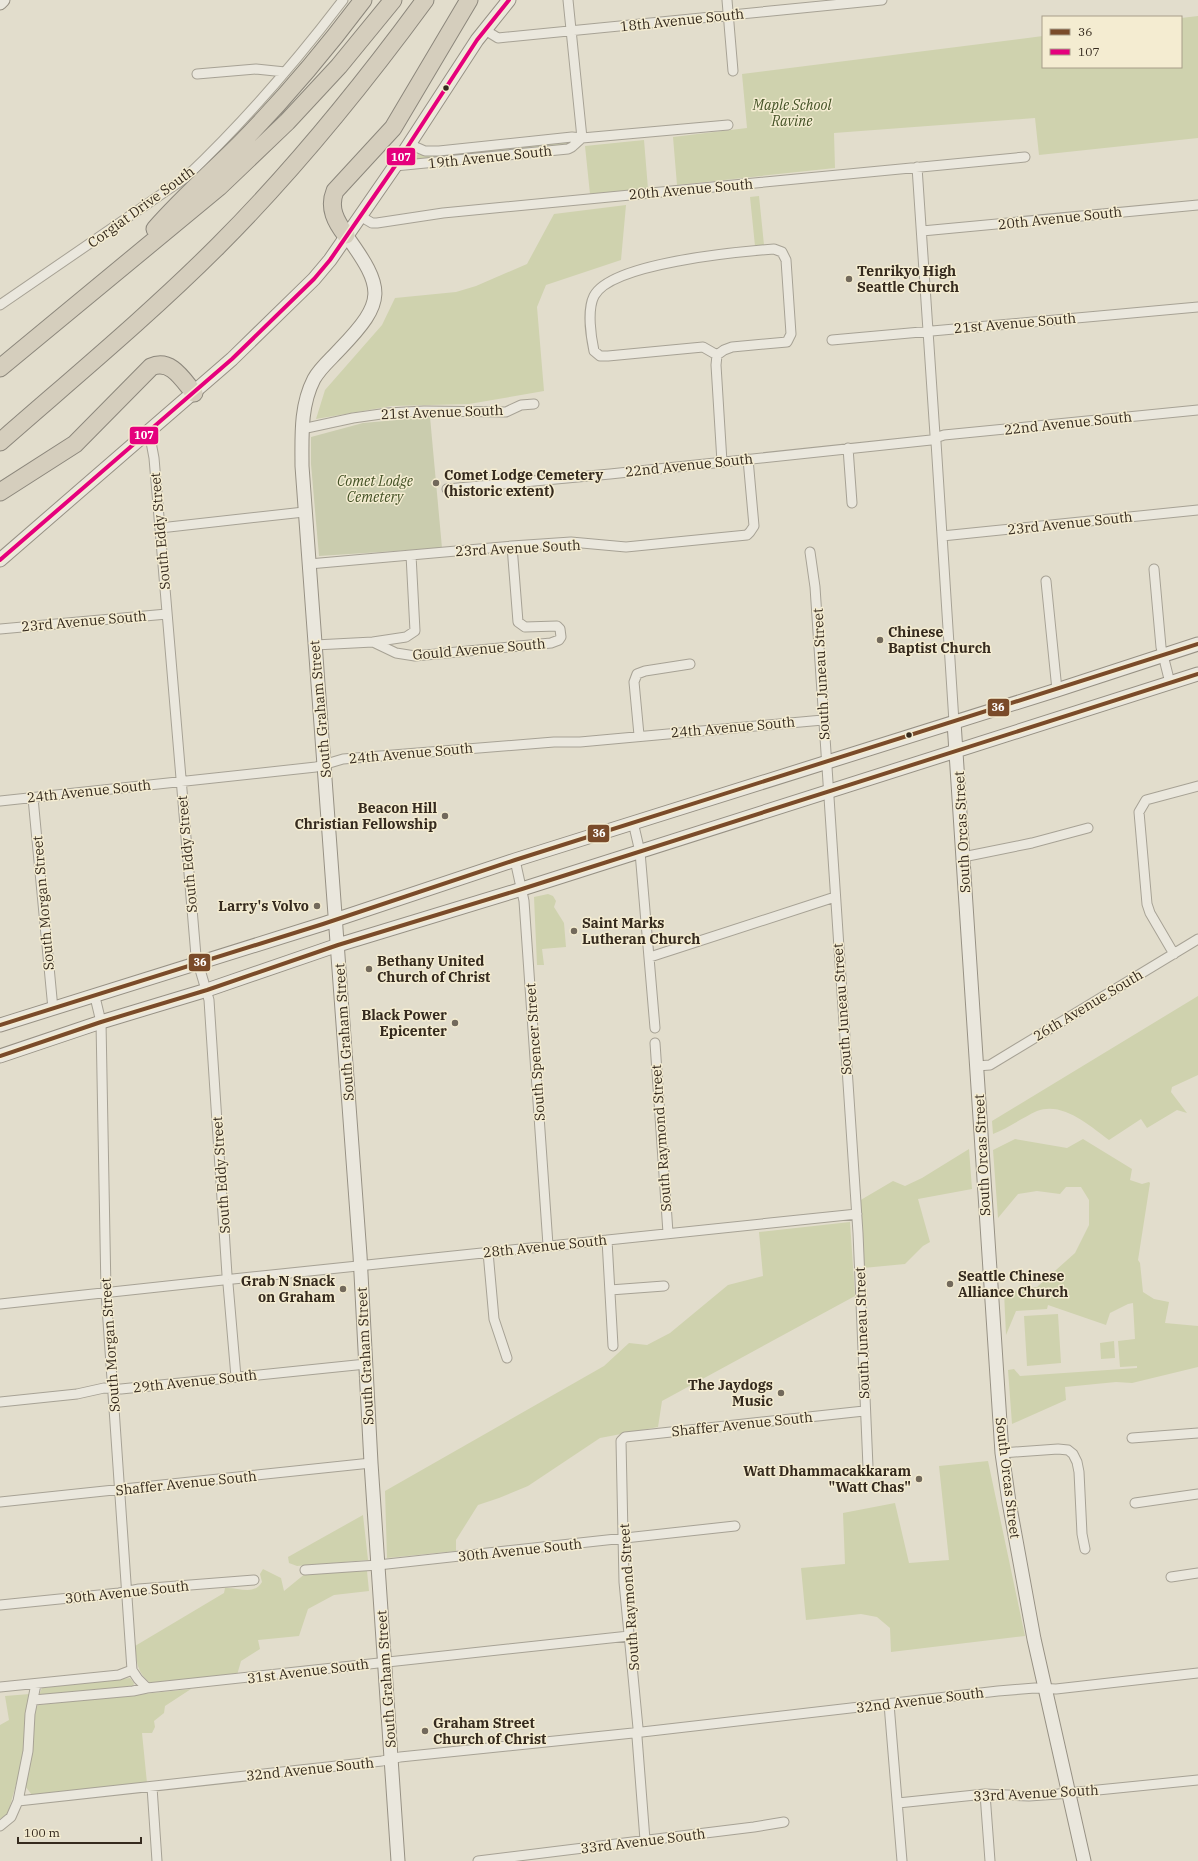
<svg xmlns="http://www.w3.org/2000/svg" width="1198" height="1861" font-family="'IBM Plex Serif',serif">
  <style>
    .green { fill: #cfd2ae }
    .cemetery { fill: #caccae }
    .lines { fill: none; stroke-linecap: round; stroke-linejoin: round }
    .street-casing { stroke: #a7a295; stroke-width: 11 }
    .secondary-casing { stroke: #979184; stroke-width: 15 }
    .highway-casing { stroke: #8c877c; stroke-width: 19 }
    .street { stroke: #eae7dd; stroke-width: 9 }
    .secondary { stroke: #eae7dd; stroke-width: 13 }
    .highway { stroke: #d5cebd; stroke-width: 17 }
    .bus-1-casing { stroke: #f4ecd1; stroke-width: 7 }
    .bus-2-casing { stroke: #f4ecd1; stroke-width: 7 }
    .bus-1 { stroke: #7a4b2a; stroke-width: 4 }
    .bus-2 { stroke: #e5007d; stroke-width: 4 }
    .bus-dot { fill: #352a1e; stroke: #f4ecd1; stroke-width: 1.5 }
    .poi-dot { fill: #72695b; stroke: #f4ecd1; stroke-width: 1.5 }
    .labels { text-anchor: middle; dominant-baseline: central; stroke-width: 3; stroke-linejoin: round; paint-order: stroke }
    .street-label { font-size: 14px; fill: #352a1e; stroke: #f4ecd1 }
    .park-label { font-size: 14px; font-style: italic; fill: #435125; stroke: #f4ecd1 }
    .poi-label { font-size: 14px; font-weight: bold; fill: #352a1e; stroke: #f4ecd1; text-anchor: start }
    .line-badge { stroke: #f4ecd1; stroke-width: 1.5 }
    .badge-label { font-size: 11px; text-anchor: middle; font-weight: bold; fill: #fff }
  </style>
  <rect width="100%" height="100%" fill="#e2ddcc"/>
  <path class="green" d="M1198 16V138L1039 155 1035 118 834 133 835 168 677 185 673 137 747 128 742 74 1043 36V67H1181V18Z
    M570 140 572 143 566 146 413 161 418 154 424 155Z
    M644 140 648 189 590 194 585 146Z
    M759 196 764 245 755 246 750 197Z
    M626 205 621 260 546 285 537 307 544 391 469 404 392 406 316 419 325 390 382 325 395 298 456 292 476 286 527 264 554 214Z
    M548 894 553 896 556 901 554 907 564 923 566 947 542 949 544 965H537L534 897Z
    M1198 996V1075L1172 1087 1171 1092 1187 1113 1177 1110 1147 1128 1141 1119 1109 1140C1090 1126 1063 1101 1037 1111 1022 1118 1008 1128 993 1134L992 1121Z
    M1083 1139 1132 1169 1130 1180 1142 1184 1149 1182 1150 1183 1138 1260 1140 1263 1143 1292 1154 1299 1169 1302 1165 1323 1198 1326V1367L1132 1383 1116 1382 1065 1387 1066 1400 1012 1424 1008 1370 1014 1369 1020 1376 1137 1368V1366L1120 1367 1118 1341 1135 1339 1133 1303 1128 1304 1110 1313 1106 1325 1048 1305 1047 1309 1016 1311 1006 1335 1004 1292 1037 1287 1075 1253 1089 1225V1200L1081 1187H1066L1060 1194 1037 1191 1018 1194 998 1218 993 1150 1015 1139 1067 1148Z
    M969 1149 972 1189 918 1199 930 1242 923 1246 905 1264 863 1268 859 1201 893 1181 905 1186 922 1178Z
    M850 1222 855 1296 662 1401 658 1427 600 1438 528 1486 499 1498 478 1505 456 1540V1551L387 1558 385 1491 604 1366 629 1343 647 1345 670 1333 728 1285 763 1276 759 1232Z
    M1058 1314 1061 1363 1027 1366 1024 1316Z
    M1114 1341 1115 1358 1101 1359 1100 1343Z
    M988 1461 1025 1636 891 1652 890 1628 877 1617 861 1614 806 1620 801 1568 845 1564 843 1513 895 1503 909 1563 949 1560 939 1466Z
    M363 1515 368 1560 297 1566 289 1563 288 1557Z
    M263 1569 281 1578 284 1591 306 1573 367 1571 369 1591 334 1595 308 1609 299 1636 258 1640 260 1649 241 1661 237 1675 152 1684C137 1673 137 1664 135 1646L224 1593 225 1588C238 1587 254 1596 262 1582L260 1574Z
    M130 1678 134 1683 133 1687 38 1697 42 1688Z
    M191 1689 165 1706 164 1713 154 1721 155 1727 152 1733H142L147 1783 32 1795 25 1786 34 1711 38 1705Z
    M30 1694 22 1763 8 1813 0 1819V1725L9 1720 5 1696Z"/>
  <path class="cemetery" d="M430 417 442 548 319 556 311 464V437L363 423Z"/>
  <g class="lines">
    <defs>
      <path id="street" d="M568 0 582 138
        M727 0 733 71
        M485 30 498 38 882 0
        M197 74 256 69 285 72
        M409 144 425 151H439L572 137 582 138 728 125
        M395 166 568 149 572 147 582 138
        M917 167 935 435
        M360 216 372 223H377L443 213 1025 157
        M922 231 1198 205
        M774 249 782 252 786 260 791 334 787 342 732 347 724 350 717 355 703 347 608 356H600L594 351C591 337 587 310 594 296 611 263 737 252 774 249Z
        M0 305 185 178C242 124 295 63 343 0
        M832 340 1198 307
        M717 355 716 365 722 462
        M302 429 353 418 388 413 424 411 506 412 521 405 534 404
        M147 433 151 442 154 458 196 956 209 1000 227 1275
        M938 437 944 435 1198 410
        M936 442 954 722
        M848 448 852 503
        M447 489 610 474 931 440
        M160 528 304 512
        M942 536 1198 510
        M810 552 815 587 858 1233 868 1467
        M309 564 512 546 571 542 626 547 747 535 750 532 754 526 748 459
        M1154 569 1161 647 1170 683
        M1046 581 1057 690
        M0 629 167 614
        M373 642 406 637 415 631 411 555
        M315 645 373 642 396 653 415 656 551 643 559 640 561 637 560 629 557 626 525 627 518 622 512 546
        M639 735 634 682 637 674 645 671 690 664
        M33 798 53 1009
        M0 801 316 767 343 759 554 742H580L823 720
        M633 822 640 852 655 1028
        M963 857 1032 843 1088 828
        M515 860 524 901 548 1245
        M1174 954 1150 913 1147 904 1139 812 1146 800 1198 786
        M650 957 835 897
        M95 997 101 1022 106 1292 132 1670 138 1679 147 1688
        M655 1043 668 1233
        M977 1066 990 1065 1198 939
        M607 1240 613 1346
        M488 1252 494 1319 507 1358
        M233 1279 857 1214
        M228 1284 236 1377
        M610 1290 664 1286
        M0 1304 223 1280
        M0 1402 77 1394 104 1388 121 1389 366 1364
        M1132 1438 1198 1433
        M1002 1453 1058 1449 1068 1450 1073 1454 1077 1462 1079 1472 1082 1534 1085 1549
        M0 1502 371 1463
        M1135 1503 1198 1494
        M305 1570 378 1565 735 1526
        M1171 1577 1198 1573
        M0 1605 119 1593 139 1589 254 1580
        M0 1687 119 1675 132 1670
        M34 1700 133 1691 147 1688 629 1636
        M889 1704 902 1861
        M638 1728 624 1582 621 1441 625 1437 864 1411
        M642 1732 998 1691 1035 1688 1056 1689 1198 1673
        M637 1737 645 1840
        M152 1787 157 1861
        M985 1794 990 1861
        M18 1801 28 1751 30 1714 36 1684
        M898 1803 985 1794 1029 1796 1058 1794 1198 1780
        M0 1826 11 1817 18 1801 382 1761 400 1757 633 1733
        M478 1861 754 1827 784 1822"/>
      <path id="secondary" d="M0 3 3 0
        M346 235C385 289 386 301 340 349 331 359 320 368 314 379 300 406 302 437 302 466L360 1255 371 1463 398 1861
        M0 560 232 359 314 279 330 260 395 166 477 40 509 0
        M954 722 1002 1453 1009 1502 1034 1639 1084 1861
        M0 1025 323 924 515 860 1057 690 1198 644
        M0 1056 101 1022 207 990 338 945 522 889 1198 674"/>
      <path id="highway" d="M155 229C182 198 212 172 241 143 283 100 327 48 363 0
        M346 235C336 222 328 208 335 191L393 128 469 0
        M0 368 219 187 287 122 339 66 393 0
        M0 442C73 378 149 315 218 246 294 170 362 86 425 0
        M0 492 75 444 151 367C171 358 183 380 194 393"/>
    </defs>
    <use href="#street" class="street-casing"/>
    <use href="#secondary" class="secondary-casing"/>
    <use href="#highway" class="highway-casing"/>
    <use href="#street" class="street"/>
    <use href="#secondary" class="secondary"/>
    <use href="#highway" class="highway"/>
    <defs>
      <path id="bus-1" d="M0 1025 323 924 515 860 1198 644
        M0 1056 101 1022 207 990 338 945 522 889 1198 674"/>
      <path id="bus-2" d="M0 560 232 359 314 279 330 260 395 166 477 40 509 0"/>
    </defs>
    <use href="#bus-1" class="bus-1-casing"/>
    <use href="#bus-2" class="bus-2-casing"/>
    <use href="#bus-1" class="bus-1"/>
    <use href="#bus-2" class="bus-2"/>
  </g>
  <g class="bus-dot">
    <circle cx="446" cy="88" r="3.5"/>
    <circle cx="909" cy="735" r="3.5"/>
  </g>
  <g class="poi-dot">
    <circle cx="849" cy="279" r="4"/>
    <circle cx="436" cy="483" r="4"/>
    <circle cx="880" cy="640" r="4"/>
    <circle cx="445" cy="816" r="4"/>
    <circle cx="317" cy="906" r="4"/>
    <circle cx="574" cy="931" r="4"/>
    <circle cx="369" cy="969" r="4"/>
    <circle cx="455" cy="1023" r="4"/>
    <circle cx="950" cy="1284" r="4"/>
    <circle cx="343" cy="1289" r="4"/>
    <circle cx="781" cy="1393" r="4"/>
    <circle cx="919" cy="1479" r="4"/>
    <circle cx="425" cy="1731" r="4"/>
  </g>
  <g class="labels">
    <g class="street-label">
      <text transform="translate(682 20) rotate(-6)">18th Avenue South</text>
      <text transform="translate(490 157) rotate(-6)">19th Avenue South</text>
      <text transform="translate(691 189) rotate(-5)">20th Avenue South</text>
      <text transform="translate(141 207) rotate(-36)">Corgiat Drive South</text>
      <text transform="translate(1060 218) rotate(-6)">20th Avenue South</text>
      <text transform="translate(1015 323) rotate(-5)">21st Avenue South</text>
      <text transform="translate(442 412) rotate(-2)">21st Avenue South</text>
      <text transform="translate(1068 423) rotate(-6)">22nd Avenue South</text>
      <text transform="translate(689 465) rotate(-6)">22nd Avenue South</text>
      <text transform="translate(1070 523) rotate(-6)">23rd Avenue South</text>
      <text transform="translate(160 531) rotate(-95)">South Eddy Street</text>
      <text transform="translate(518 548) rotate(-3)">23rd Avenue South</text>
      <text transform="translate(84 621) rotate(-5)">23rd Avenue South</text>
      <text transform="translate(479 649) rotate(-5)">Gould Avenue South</text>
      <text transform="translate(821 674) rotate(-93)">South Juneau Street</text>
      <text transform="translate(320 709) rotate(-95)">South Graham Street</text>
      <text transform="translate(733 727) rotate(-5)">24th Avenue South</text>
      <text transform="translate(411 753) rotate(-5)">24th Avenue South</text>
      <text transform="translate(89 791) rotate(-6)">24th Avenue South</text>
      <text transform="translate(962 832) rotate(-93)">South Orcas Street</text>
      <text transform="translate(187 854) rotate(-95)">South Eddy Street</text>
      <text transform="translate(43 903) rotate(-95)">South Morgan Street</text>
      <text transform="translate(1088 1005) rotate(-31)">26th Avenue South</text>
      <text transform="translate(842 1009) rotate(-94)">South Juneau Street</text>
      <text transform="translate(344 1032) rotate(-94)">South Graham Street</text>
      <text transform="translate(535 1052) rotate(-94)">South Spencer Street</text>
      <text transform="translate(661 1138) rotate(-94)">South Raymond Street</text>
      <text transform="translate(982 1155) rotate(-93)">South Orcas Street</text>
      <text transform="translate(221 1175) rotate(-94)">South Eddy Street</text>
      <text transform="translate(545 1246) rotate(-6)">28th Avenue South</text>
      <text transform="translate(862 1333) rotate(-92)">South Juneau Street</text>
      <text transform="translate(110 1345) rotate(-94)">South Morgan Street</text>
      <text transform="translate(365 1356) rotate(-93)">South Graham Street</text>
      <text transform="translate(195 1381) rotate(-6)">29th Avenue South</text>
      <text transform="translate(742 1424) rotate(-6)">Shaffer Avenue South</text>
      <text transform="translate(1008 1478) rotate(83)">South Orcas Street</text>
      <text transform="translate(186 1483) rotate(-6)">Shaffer Avenue South</text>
      <text transform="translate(520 1550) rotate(-6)">30th Avenue South</text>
      <text transform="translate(127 1592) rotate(-6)">30th Avenue South</text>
      <text transform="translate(629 1597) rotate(-94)">South Raymond Street</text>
      <text transform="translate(308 1671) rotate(-7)">31st Avenue South</text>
      <text transform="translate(386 1679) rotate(-94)">South Graham Street</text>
      <text transform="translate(920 1700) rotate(-7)">32nd Avenue South</text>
      <text transform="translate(310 1769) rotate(-6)">32nd Avenue South</text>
      <text transform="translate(1036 1793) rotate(-3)">33rd Avenue South</text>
      <text transform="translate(643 1841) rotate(-7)">33rd Avenue South</text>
    </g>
    <g class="park-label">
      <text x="792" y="105">Maple School<tspan x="792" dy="16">Ravine</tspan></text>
      <text x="375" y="481">Comet Lodge<tspan x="375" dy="16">Cemetery</tspan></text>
    </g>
    <g class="poi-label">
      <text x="857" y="271">Tenrikyo High<tspan x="857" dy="16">Seattle Church</tspan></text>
      <text x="444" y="475">Comet Lodge Cemetery<tspan x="444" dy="16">(historic extent)</tspan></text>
      <text x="888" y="632">Chinese<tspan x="888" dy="16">Baptist Church</tspan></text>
      <text x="437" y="808" text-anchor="end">Beacon Hill<tspan x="437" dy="16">Christian Fellowship</tspan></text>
      <text x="309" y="906" text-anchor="end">Larry's Volvo</text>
      <text x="582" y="923">Saint Marks<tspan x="582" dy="16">Lutheran Church</tspan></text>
      <text x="377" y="961">Bethany United<tspan x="377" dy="16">Church of Christ</tspan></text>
      <text x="447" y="1015" text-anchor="end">Black Power<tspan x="447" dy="16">Epicenter</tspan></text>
      <text x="958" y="1276">Seattle Chinese<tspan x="958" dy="16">Alliance Church</tspan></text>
      <text x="335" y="1281" text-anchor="end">Grab N Snack<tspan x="335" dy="16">on Graham</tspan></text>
      <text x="773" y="1385" text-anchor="end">The Jaydogs<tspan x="773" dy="16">Music</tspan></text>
      <text x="911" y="1471" text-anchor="end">Watt Dhammacakkaram<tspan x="911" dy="16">"Watt Chas"</tspan></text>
      <text x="433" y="1723">Graham Street<tspan x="433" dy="16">Church of Christ</tspan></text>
    </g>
  </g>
  <g class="line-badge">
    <rect x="386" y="147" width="30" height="19" rx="4" fill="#e5007d"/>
    <rect x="129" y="426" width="30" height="19" rx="4" fill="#e5007d"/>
    <rect x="987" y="698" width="23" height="19" rx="4" fill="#7a4b2a"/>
    <rect x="587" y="824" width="23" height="19" rx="4" fill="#7a4b2a"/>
    <rect x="188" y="953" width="23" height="19" rx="4" fill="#7a4b2a"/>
  </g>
  <g class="badge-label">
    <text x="401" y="161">107</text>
    <text x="144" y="439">107</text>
    <text x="998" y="711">36</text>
    <text x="599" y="837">36</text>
    <text x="200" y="966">36</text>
  </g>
  <rect x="1042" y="16" width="140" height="52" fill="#f4ecd1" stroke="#a89e89"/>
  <rect x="1050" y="29" width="20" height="6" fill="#7a4b2a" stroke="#a89e89"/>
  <text x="1078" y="36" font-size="12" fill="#352a1e">36</text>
  <rect x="1050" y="49" width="20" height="6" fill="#e5007d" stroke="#a89e89"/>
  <text x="1078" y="56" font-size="12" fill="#352a1e">107</text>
  <path d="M18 1837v6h123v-6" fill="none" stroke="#352a1e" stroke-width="2"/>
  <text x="24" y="1837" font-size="12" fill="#352a1e" stroke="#f4ecd1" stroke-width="3" paint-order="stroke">100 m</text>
</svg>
